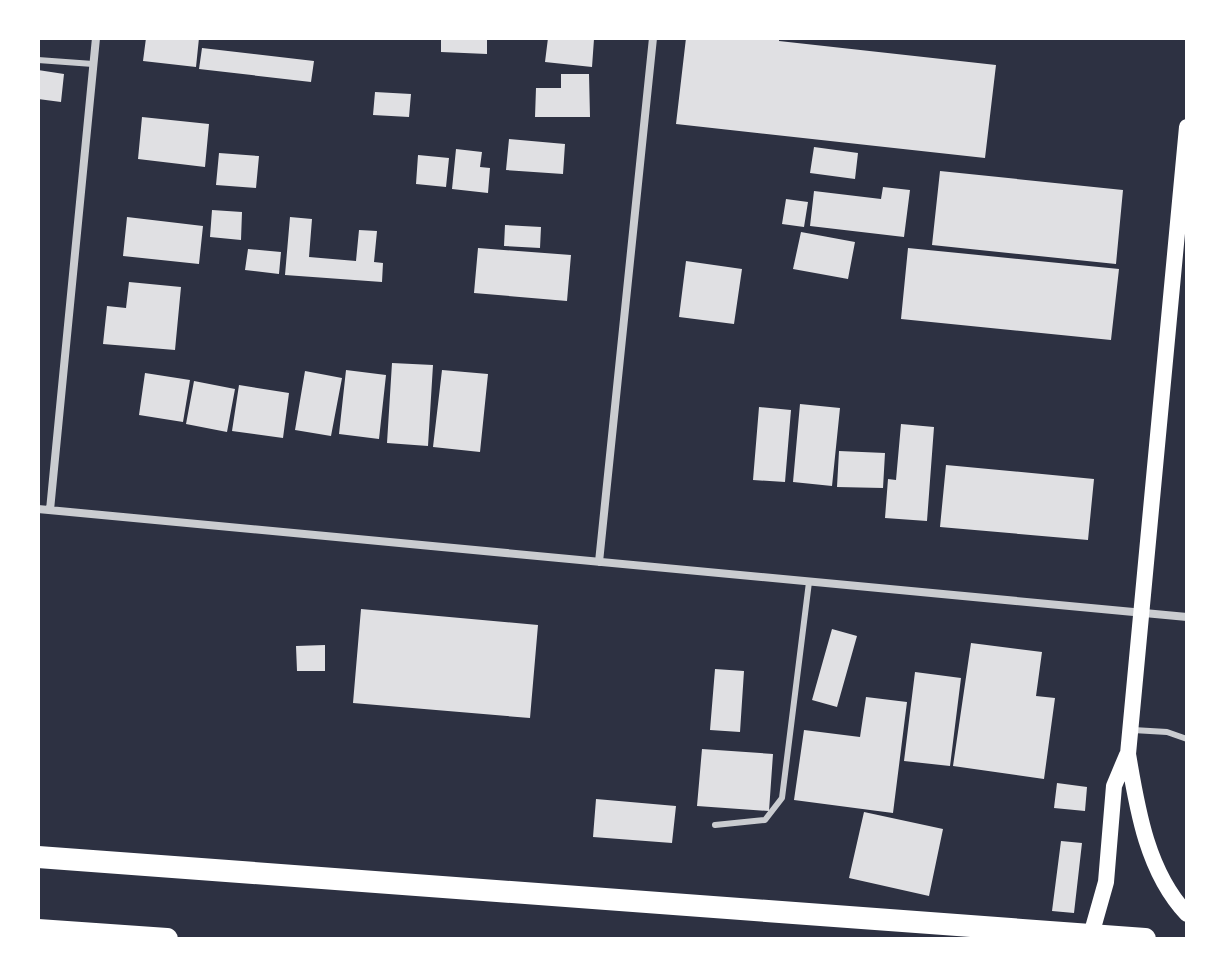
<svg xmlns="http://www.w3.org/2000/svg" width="1225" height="977" font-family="Manrope,sans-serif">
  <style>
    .building { fill: #e0e0e3 }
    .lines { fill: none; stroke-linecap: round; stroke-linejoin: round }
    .service { stroke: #caccd0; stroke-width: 6 }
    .minor { stroke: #caccd0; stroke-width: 8 }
    .secondary { stroke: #fff; stroke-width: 16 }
    .trunk { stroke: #fff; stroke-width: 22 }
  </style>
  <rect width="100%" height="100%" fill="#2d3142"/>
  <path class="building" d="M146 38H199L196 67 143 61Z
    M441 38H487V54L441 52Z
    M548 38 594 39 592 67 545 62Z
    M686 38H779V41L996 65 985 158 676 124Z
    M202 48 314 61 311 82 199 69Z
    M38 70 64 74 61 102 38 99Z
    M561 74H589L590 117H535L536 88H561Z
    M375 92 411 94 409 117 373 115Z
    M142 117 209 124 205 167 138 159Z
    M509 139 565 144 563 174 506 170Z
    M814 147 858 153 855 179 810 173Z
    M456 149 482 152 480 167 490 168 488 193 452 189Z
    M219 153 259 156 256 188 216 185Z
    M418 155 449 158 446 187 416 184Z
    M940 171 1123 190 1116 264 932 245Z
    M883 187 910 190 904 237 810 226 814 191 881 199Z
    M786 199 808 202 804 227 782 224Z
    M212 210 242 212 241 240 210 237Z
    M127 217 203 226 199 264 123 256Z
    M290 217 312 219 309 257 356 261 359 230 377 231 374 262 383 263 382 282 285 275Z
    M505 225 541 227 540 248 504 246Z
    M801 232 855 242 848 279 793 269Z
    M478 248 571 255 567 301 474 293Z
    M908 248 1119 269 1111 340 901 319Z
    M248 249 281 252 279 274 245 270Z
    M686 261 742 269 734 324 679 317Z
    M129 282 181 287 175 350 103 344 107 306 126 308Z
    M392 363 433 365 428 446 387 443Z
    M346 370 386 375 379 439 339 434Z
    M442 370 488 374 480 452 433 447Z
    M305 371 342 378 331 436 295 430Z
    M145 373 190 380 183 422 139 415Z
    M194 381 235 389 227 432 186 424Z
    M239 385 289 393 283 438 232 431Z
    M800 404 840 408 832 486 793 482Z
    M759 407 791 410 785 482 753 480Z
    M901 424 934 427 927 521 885 518 888 479 896 480Z
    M839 451 885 453 883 488 837 487Z
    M946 465 1094 479 1088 540 940 527Z
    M361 609 538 625 530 718 353 703Z
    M832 629 857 636 837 707 812 700Z
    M971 643 1042 652 1036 696 1055 698 1044 779 953 766Z
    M325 645V671H297L296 646Z
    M715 669 744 671 740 732 710 730Z
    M915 672 961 678 950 766 904 761Z
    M866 697 907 702 893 813 794 800 804 730 860 737Z
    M702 749 773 754 769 811 697 806Z
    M1057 783 1087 787 1085 811 1054 808Z
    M596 799 676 806 672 843 593 837Z
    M864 812 943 829 929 896 849 878Z
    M1061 841 1082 843 1074 913 1052 911Z"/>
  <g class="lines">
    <path class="service" d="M38 60 93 64
      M1133 730 1167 732 1187 739
      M715 825 765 820 782 798 809 582"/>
    <path class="minor" d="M38 509 1187 617
      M50 510 96 38
      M599 562 653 38"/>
    <path class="secondary" d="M1187 127 1128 754C1137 808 1147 872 1187 914
      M1091 935 1106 882 1114 786 1127 755"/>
    <path class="trunk" d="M38 857 1145 939
      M38 930 167 939"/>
  </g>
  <rect width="1225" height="977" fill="none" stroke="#ffffff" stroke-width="80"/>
</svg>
